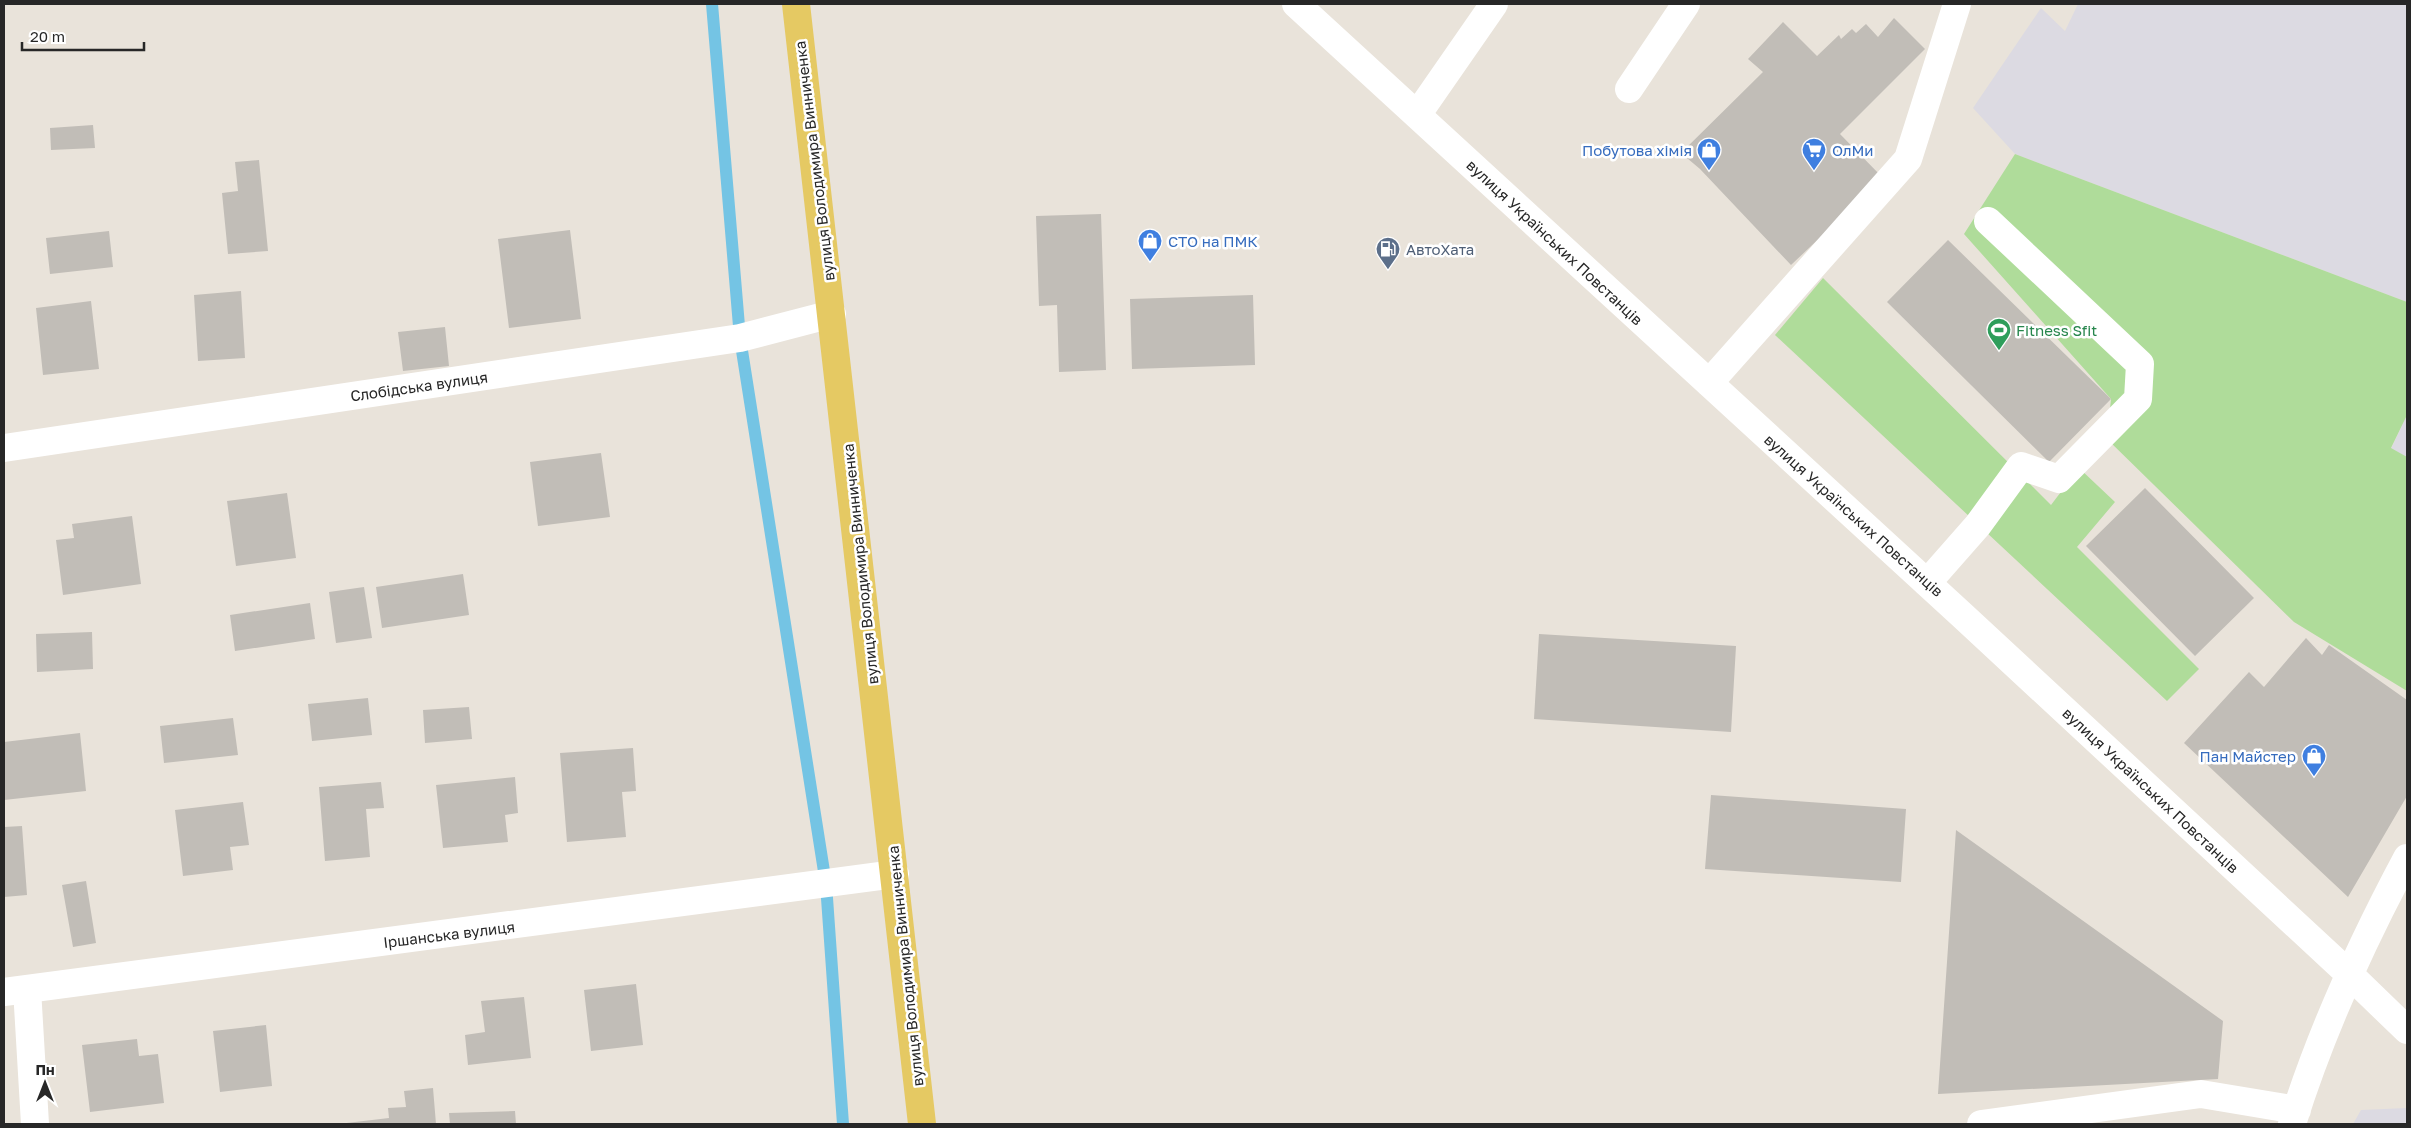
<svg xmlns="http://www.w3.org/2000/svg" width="2411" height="1128" font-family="'Golos Text',sans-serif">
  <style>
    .industrial { fill: #dcdae2 }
    .green { fill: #afdc9a }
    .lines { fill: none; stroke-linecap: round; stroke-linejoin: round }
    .stream { stroke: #74c4e4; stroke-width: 12 }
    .building { fill: #c1bdb7 }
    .minor { stroke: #fff; stroke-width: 28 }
    .major { stroke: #e5c963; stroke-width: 28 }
    .labels { text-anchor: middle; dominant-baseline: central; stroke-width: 5; stroke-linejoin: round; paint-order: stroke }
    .shop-label { font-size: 15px; fill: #366cbe; stroke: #fff; text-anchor: end }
    .street-label { font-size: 15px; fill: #272727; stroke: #fff }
    .service-label { font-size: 15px; fill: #4e5e75; stroke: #fff; text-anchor: start }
    .leisure-label { font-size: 15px; fill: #27864d; stroke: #fff; text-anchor: start }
  </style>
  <rect width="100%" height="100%" fill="#e9e3da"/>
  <path class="industrial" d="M2078 4H2407V302L2015 154 1973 108 2041 8 2065 31Z
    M2407 415V457L2391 449Z
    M2407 1108V1124H2353L2361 1110Z"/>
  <path class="green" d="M2015 154 2407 302V415L2391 448 2407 457V691L2294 622 2107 439 2111 399 1964 234Z
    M1823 278 2051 505 2079 468 2115 502 2077 547 2199 669 2167 701 1775 335Z"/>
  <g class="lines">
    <path class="stream" d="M712 4 740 338 826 884 843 1124"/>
  </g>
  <path class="building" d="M1894 18 1925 49 1840 134 1883 178 1791 265 1700 169 1681 153 1763 72 1748 59 1783 22 1817 56 1839 35 1841 39 1852 29 1856 33 1866 24 1878 37Z
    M93 125 95 148 51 150 50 128Z
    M259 160 268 251 228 254 222 193 238 191 235 162Z
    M1101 214 1106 370 1059 372 1057 305 1039 306 1036 216Z
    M570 230 581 319 509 328 498 239Z
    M109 231 113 267 50 274 46 238Z
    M1948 240 2111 399 2049 462 1887 302Z
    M241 291 245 358 198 361 194 295Z
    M1253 295 1255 365 1132 369 1130 299Z
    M91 301 99 369 43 375 36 308Z
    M445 327 449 366 403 371 398 332Z
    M601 453 610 517 538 526 530 462Z
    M2145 488 2254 598 2195 656 2086 546Z
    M287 493 296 558 236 566 227 501Z
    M132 516 141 584 63 595 56 540 74 538 72 524Z
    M463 574 469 615 382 628 376 587Z
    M364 587 372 638 336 643 329 592Z
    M310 603 315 639 235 651 230 615Z
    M92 632 93 669 37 672 36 634Z
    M1539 634 1736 646 1731 732 1534 719Z
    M2306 638 2322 655 2329 645 2407 700V796L2348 897 2184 743 2249 672 2264 687Z
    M368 698 372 735 312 741 308 704Z
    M469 707 472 739 425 743 423 710Z
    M233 718 238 755 164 763 160 726Z
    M80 733 86 791 4 800V742Z
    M633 748 636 791 622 792 626 837 567 842 560 753Z
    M515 777 518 813 505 815 508 842 443 848 436 785Z
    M381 782 384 808 366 809 370 857 325 861 319 787Z
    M1711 795 1906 809 1901 882 1705 869Z
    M243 802 249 845 230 847 233 870 183 876 175 810Z
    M22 826 27 895 4 897V827Z
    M1956 830 2223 1021 2218 1079 1938 1094Z
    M86 881 96 943 73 947 62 885Z
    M636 984 643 1045 591 1051 584 990Z
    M524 997 531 1058 468 1065 465 1035 485 1032 481 1001Z
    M266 1025 272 1086 220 1092 213 1031Z
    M137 1039 139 1056 158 1054 164 1103 90 1112 82 1045Z
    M433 1088 436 1124H338L389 1118 388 1108 406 1107 404 1091Z
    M515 1111 516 1124H450L449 1113Z"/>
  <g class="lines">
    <path class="minor" d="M1296 4 1963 616 2348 973 2407 1030
      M1629 89 1686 4
      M1417 115 1494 4
      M1709 383 1908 159 1957 4
      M4 448 740 338 832 314
      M1927 583 1978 525 2021 466 2059 479 2138 399 2140 364 1988 221
      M27 989 35 1124
      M4 992 895 874
      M1981 1124 2201 1094 2297 1110
      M2292 1124C2321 1031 2361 944 2407 858"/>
    <path class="major" d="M796 4 922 1124"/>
  </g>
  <defs>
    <symbol id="shop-pin" viewBox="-11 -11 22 30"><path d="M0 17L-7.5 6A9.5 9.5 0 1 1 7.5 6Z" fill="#3f7fe0" stroke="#fff"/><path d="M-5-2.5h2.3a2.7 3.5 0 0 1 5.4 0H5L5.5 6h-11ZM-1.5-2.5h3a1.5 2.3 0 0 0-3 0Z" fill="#fff"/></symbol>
    <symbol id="supermarket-pin" viewBox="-11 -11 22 30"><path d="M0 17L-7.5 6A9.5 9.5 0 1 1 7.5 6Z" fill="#3f7fe0" stroke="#fff"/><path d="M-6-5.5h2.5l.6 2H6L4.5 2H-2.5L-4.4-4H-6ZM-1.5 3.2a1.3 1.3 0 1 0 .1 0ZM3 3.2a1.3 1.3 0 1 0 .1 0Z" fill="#fff"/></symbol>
    <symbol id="fuel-pin" viewBox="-11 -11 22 30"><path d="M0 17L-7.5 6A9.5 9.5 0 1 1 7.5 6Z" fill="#5c6f8a" stroke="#fff"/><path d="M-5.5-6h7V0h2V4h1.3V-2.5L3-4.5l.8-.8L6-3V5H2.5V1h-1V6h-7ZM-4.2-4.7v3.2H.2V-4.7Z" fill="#fff"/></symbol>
    <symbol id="stadium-pin" viewBox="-11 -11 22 30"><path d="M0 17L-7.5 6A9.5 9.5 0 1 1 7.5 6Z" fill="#2e9e5b" stroke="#fff"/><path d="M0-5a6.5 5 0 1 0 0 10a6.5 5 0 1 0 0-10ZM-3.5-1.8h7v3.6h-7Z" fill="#fff"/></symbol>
  </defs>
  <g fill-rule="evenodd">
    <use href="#shop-pin" x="1695" y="136" width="28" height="38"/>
    <use href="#supermarket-pin" x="1800" y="136" width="28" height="38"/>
    <use href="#shop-pin" x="1136" y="227" width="28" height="38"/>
    <use href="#fuel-pin" x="1374" y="235" width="28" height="38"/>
    <use href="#stadium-pin" x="1985" y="316" width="28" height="38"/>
    <use href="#shop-pin" x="2300" y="742" width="28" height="38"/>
  </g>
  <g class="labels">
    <g class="shop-label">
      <text x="1692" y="150">Побутова хімія</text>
      <text x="1832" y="150" text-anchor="start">ОлМи</text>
      <text x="1168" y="241" text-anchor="start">СТО на ПМК</text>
      <text x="2296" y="756">Пан Майстер</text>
    </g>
    <g class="street-label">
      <text transform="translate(814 161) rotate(-97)">вулиця Володимира Винниченка</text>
      <text transform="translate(1555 242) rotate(43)">вулиця Українських Повстанців</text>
      <text transform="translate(419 386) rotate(-8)">Слобідська вулиця</text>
      <text transform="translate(1854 515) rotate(42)">вулиця Українських Повстанців</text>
      <text transform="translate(860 564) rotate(-96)">вулиця Володимира Винниченка</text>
      <text transform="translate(2151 790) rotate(43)">вулиця Українських Повстанців</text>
      <text transform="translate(449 934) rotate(-7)">Іршанська вулиця</text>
      <text transform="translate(905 966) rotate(-96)">вулиця Володимира Винниченка</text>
    </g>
    <g class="service-label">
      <text x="1406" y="249">АвтоХата</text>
    </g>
    <g class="leisure-label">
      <text x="2016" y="330">Fitness Sfit</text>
    </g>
  </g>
  <rect width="2411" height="1128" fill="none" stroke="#272727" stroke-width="10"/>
  <g transform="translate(45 1083)" stroke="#ffffff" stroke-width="4" paint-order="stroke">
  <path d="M0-4L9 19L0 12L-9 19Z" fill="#272727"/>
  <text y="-8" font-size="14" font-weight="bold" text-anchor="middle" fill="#272727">Пн</text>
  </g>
  <path d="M22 42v8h122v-8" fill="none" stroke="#272727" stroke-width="2.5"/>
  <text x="30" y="42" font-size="15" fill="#272727" stroke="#ffffff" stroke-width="4" paint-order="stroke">20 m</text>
</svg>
